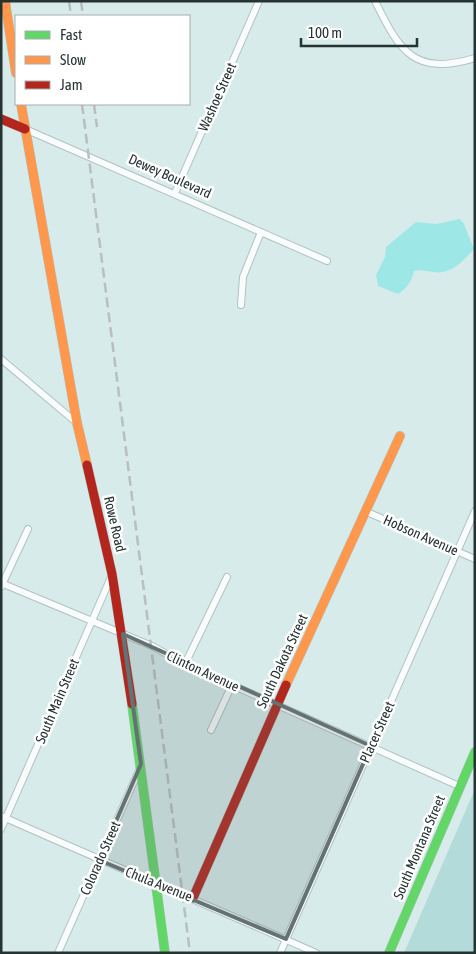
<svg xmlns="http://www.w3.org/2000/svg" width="476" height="954" font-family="'Asap Condensed',sans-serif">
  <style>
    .green { fill: #b3dbda }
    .water { fill: #9de8e6 }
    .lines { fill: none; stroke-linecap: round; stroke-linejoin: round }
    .street-casing { stroke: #b2c2c1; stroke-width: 8 }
    .fast-casing { stroke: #b2c2c1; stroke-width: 10 }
    .slow-casing { stroke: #b2c2c1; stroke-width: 10 }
    .jam-casing { stroke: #b2c2c1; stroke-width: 10 }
    .street { stroke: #f9fcfc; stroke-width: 6 }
    .fast { stroke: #63d668; stroke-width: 9 }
    .slow { stroke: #ff974d; stroke-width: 9 }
    .jam { stroke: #b3261e; stroke-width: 9 }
    .rail { stroke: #b9bfbf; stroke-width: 2.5; stroke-dasharray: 10 5; stroke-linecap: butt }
    .marked { fill: #637373; fill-opacity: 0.2; stroke: #637373; stroke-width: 4; stroke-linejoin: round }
    .labels { text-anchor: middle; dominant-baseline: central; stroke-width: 5; stroke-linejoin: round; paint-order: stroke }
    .street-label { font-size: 14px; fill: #253333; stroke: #fff }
  </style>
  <rect width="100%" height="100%" fill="#d6ebea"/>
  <path class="green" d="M475 789V953H404Z"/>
  <path class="water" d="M460 219 464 224 474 249C463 261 451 275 434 272 426 271 421 269 414 271 412 281 407 288 398 294L378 286 376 275 385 257 386 247 416 222 436 224Z"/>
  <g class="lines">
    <defs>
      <path id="street" d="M375 1C400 52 414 76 475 58
        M25 129 327 261
        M175 193 259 1
        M241 305 243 277 261 232
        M1 359 77 423
        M367 512 475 559
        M1 583 152 646 185 664 459 786
        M1 587 28 529
        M185 664 227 577
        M211 730 232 685
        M1 816C106 863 211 906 316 953
        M1 829 112 575
        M58 953 140 768
        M280 953 475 511"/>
      <path id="fast" d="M132 704 165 953
        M389 953 475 752"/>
      <path id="slow" d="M5 1 16 73
        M21 104 77 423 87 465
        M286 685 400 436"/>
      <path id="jam" d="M1 119 25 129
        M87 465 112 574 132 704
        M193 898 286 685"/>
    </defs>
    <use href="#street" class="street-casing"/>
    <use href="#fast" class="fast-casing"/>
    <use href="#slow" class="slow-casing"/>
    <use href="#jam" class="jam-casing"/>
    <use href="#street" class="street"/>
    <use href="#fast" class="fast"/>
    <use href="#slow" class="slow"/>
    <use href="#jam" class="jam"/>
    <path class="rail" d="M69 1 71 16
      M81 1 83 16
      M82 104 190 953
      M94 104 97 127"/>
  </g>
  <path class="marked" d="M123 634 371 746 286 939 99 860 141 764Z"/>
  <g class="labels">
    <g class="street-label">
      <text transform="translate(217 97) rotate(-66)">Washoe Street</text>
      <text transform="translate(170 176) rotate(24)">Dewey Boulevard</text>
      <text transform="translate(115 524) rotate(77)">Rowe Road</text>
      <text transform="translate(421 535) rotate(24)">Hobson Avenue</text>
      <text transform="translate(282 661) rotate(-65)">South Dakota Street</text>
      <text transform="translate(203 671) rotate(25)">Clinton Avenue</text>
      <text transform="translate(57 701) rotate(-67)">South Main Street</text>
      <text transform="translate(377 732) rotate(-66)">Placer Street</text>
      <text transform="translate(419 847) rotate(-67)">South Montana Street</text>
      <text transform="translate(100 858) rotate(-66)">Colorado Street</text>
      <text transform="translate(159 884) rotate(22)">Chula Avenue</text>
    </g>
  </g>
  <rect width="476" height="954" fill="none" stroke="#253333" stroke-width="5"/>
  <rect x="15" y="15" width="175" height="90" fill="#ffffff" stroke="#a8adad"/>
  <rect x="25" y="31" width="25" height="8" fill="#63d668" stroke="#a8adad"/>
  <text x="60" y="40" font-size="15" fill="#253333">Fast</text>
  <rect x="25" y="56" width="25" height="8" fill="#ff974d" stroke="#a8adad"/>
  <text x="60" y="65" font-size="15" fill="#253333">Slow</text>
  <rect x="25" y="81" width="25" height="8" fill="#b3261e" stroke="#a8adad"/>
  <text x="60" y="90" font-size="15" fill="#253333">Jam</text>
  <path d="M301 38v8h116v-8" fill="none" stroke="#253333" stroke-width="2.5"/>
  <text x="308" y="38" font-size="15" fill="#253333" stroke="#ffffff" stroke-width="4" paint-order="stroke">100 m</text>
</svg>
